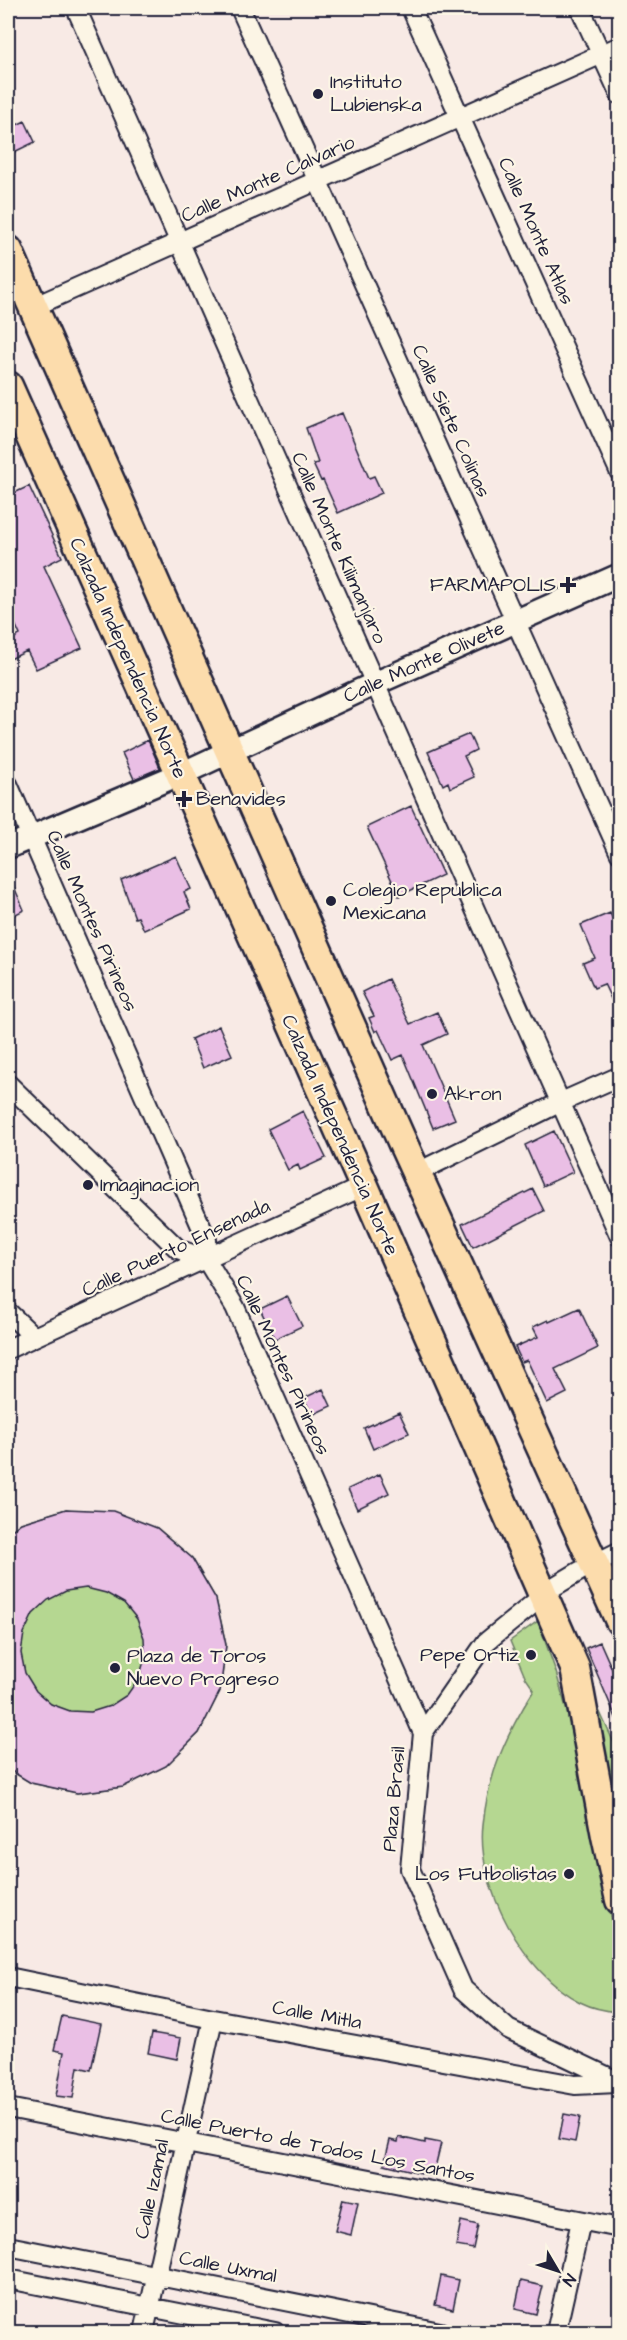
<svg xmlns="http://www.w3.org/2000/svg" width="627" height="2340" font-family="'Architects Daughter',sans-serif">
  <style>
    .green { fill: #b5d791; stroke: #6c7c66; stroke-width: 1.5 }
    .building { fill: #eabfe5; stroke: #22223b; stroke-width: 1.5; fill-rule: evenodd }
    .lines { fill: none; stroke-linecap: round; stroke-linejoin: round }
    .minor-casing { stroke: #22223b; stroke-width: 22 }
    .tertiary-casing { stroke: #22223b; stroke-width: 27 }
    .primary-casing { stroke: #22223b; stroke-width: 33 }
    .minor { stroke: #fcf5e5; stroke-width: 18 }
    .tertiary { stroke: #fcf5e5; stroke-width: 22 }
    .primary { stroke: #fcdcac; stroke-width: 28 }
    .poi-dot { fill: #22223b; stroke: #fcf5e5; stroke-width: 2 }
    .labels { text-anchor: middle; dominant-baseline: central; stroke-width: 4.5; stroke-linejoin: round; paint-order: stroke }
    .poi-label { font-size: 20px; fill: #22223b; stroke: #fcf5e5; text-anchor: start }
    .street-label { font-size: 20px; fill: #22223b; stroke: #fcf5e5 }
  </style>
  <rect width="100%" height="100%" fill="#f8eae5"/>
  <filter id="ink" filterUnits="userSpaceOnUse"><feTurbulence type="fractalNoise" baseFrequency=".0167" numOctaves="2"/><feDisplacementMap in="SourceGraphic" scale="12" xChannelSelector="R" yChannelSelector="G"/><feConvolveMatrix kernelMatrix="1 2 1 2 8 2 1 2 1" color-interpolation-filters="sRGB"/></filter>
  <g filter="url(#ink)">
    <path class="green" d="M66 1509 157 1528 192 1558 216 1599 226 1645 220 1691 199 1733 166 1766 123 1787 77 1793 31 1783 8 1769V1533L21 1523Z
      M538 1621 556 1672 568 1715 619 1952V2012C606 2011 592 2008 580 2002 525 1975 476 1886 483 1825 488 1774 507 1733 534 1690L525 1677 510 1641Z
      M588 1686 619 1754V1840Z"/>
    <path class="building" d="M25 121 35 142 8 155V129Z
      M342 413 369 478 374 476 382 493 338 513 323 480 321 481 313 464 318 463 306 428Z
      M29 486 62 557 44 566 82 648 36 669 27 651 8 660V641L20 635 8 608V496Z
      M469 734 476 750 464 756 474 777 450 788 448 782 443 785 428 752Z
      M148 740 160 768 134 779 122 753Z
      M411 806 443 875 399 896 367 827Z
      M176 856 191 889 184 892 191 909 144 930 138 917 135 918 121 880Z
      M8 873 24 910 8 918Z
      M610 913 620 935V1018L604 984 594 988 583 963 595 958 581 925Z
      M388 979 410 1024 437 1012 447 1034 423 1045 455 1119 433 1128 403 1055 392 1060 378 1030 375 1032 369 1018 374 1016 362 992Z
      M219 1026 232 1055 203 1068 191 1039Z
      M303 1111 326 1158 300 1170 298 1165 288 1170 268 1129Z
      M554 1131 573 1172 543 1186 525 1145Z
      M533 1189 544 1211 473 1247 462 1224Z
      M287 1296 302 1326 275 1339 260 1309Z
      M579 1308 598 1348 555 1369 567 1393 547 1403 527 1360 522 1362 515 1347 538 1337 533 1327 548 1320 549 1322Z
      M323 1389 331 1406 312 1415 304 1398Z
      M399 1412 409 1433 373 1449 364 1428Z
      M380 1474 389 1493 357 1509 348 1489Z
      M66 1509 113 1511 157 1528 192 1558 216 1599 226 1645 220 1691 199 1733 166 1766 123 1787 77 1793 31 1783 8 1769V1533L21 1523ZM86 1588 106 1593 124 1603 137 1619 144 1638 145 1658 139 1678 127 1695 110 1706 91 1712 70 1711 51 1704 36 1691 25 1673 21 1653 24 1633 33 1614 48 1600 66 1591Z
      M600 1642 620 1687V1727L586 1648Z
      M62 2016 101 2024 91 2070 78 2067 73 2098 56 2096 64 2052 54 2050Z
      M152 2033 181 2038 177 2059 148 2053Z
      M564 2114 580 2117 575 2142 559 2139Z
      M399 2137 425 2143V2140L441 2143 433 2176 384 2164 390 2140 398 2142Z
      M343 2199 358 2202 351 2235 335 2231Z
      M461 2221 478 2225 473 2249 456 2246Z
      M441 2276 459 2280 453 2309 435 2305Z
      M521 2281 543 2286 536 2314 515 2309Z"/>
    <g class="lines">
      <defs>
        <path id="minor" d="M76 8 620 1237
          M240 8 620 854
          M411 8 620 473
          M580 8 620 95
          M33 307 620 46
          M8 784 207 1240 206 1259 235 1307 423 1733
          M8 1084 178 1249 206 1259
          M416 1173 559 1103 620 1076
          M8 1312 34 1337
          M8 1349 364 1186
          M8 1977 213 2019 575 2085 617 2083
          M619 2082 508 2029 463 1989 410 1869 423 1733 486 1642 555 1586 580 1571 620 1551
          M8 2108 620 2228
          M8 2246 440 2332
          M8 2279 275 2332
          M144 2332 213 2019
          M556 2332 581 2221"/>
        <path id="tertiary" d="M8 847 194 768 374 684 620 575"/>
        <path id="primary" d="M8 250 404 1146 620 1621
          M8 386 364 1186 575 1668 606 1836 620 1900"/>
      </defs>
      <use href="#minor" class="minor-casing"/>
      <use href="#tertiary" class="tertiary-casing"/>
      <use href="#primary" class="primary-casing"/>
      <use href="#minor" class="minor"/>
      <use href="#tertiary" class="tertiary"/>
      <use href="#primary" class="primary"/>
    </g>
  </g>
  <g class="poi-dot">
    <circle cx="318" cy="94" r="6"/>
    <path d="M565 576h6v6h6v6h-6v6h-6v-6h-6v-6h6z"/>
    <path d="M181 790h6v6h6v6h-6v6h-6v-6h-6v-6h6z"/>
    <circle cx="331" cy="901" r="6"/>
    <circle cx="432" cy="1094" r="6"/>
    <circle cx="88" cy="1185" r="6"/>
    <circle cx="531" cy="1655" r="6"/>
    <circle cx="115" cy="1668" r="6"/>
    <circle cx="569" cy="1874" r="6"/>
  </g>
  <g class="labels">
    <g class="poi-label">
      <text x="330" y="82">Instituto<tspan x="330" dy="23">Lubienska</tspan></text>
      <text x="556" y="585" text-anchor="end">FARMAPOLIS</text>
      <text x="196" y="799">Benavides</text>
      <text x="343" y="890">Colegio Republica<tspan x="343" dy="23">Mexicana</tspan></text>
      <text x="444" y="1094">Akron</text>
      <text x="100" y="1185">Imaginacion</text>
      <text x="519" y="1655" text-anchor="end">Pepe Ortiz</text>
      <text x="127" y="1656">Plaza de Toros<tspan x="127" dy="23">Nuevo Progreso</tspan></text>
      <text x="557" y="1874" text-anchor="end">Los Futbolistas</text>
    </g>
    <g class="street-label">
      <text transform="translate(268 179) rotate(-24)">Calle Monte Calvario</text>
      <text transform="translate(536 231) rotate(66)">Calle Monte Atlas</text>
      <text transform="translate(451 421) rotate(66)">Calle Siete Colinas</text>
      <text transform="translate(339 548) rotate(66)">Calle Monte Kilimanjaro</text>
      <text transform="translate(128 658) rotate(66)">Calzada Independencia Norte</text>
      <text transform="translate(424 662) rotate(-24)">Calle Monte Olivete</text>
      <text transform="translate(92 921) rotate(66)">Calle Montes Pirineos</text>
      <text transform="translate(340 1135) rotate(66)">Calzada Independencia Norte</text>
      <text transform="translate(176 1248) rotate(-25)">Calle Puerto Ensenada</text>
      <text transform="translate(283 1365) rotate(65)">Calle Montes Pirineos</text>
      <text transform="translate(394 1799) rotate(-85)">Plaza Brasil</text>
      <text transform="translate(317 2015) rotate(10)">Calle Mitla</text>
      <text transform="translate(318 2146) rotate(11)">Calle Puerto de Todos Los Santos</text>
      <text transform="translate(152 2189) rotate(-78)">Calle Izamal</text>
      <text transform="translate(228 2267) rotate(11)">Calle Uxmal</text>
    </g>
  </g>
  <rect width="627" height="2340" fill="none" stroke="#fcf5e5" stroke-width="30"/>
  <rect x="15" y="15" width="597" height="2310" fill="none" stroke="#22223b" stroke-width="2" filter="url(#ink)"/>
  <g transform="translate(558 2271) rotate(129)" stroke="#fcf5e5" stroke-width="4.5" paint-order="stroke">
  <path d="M0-4.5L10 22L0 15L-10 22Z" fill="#22223b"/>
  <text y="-9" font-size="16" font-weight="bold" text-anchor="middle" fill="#22223b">N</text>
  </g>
</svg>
